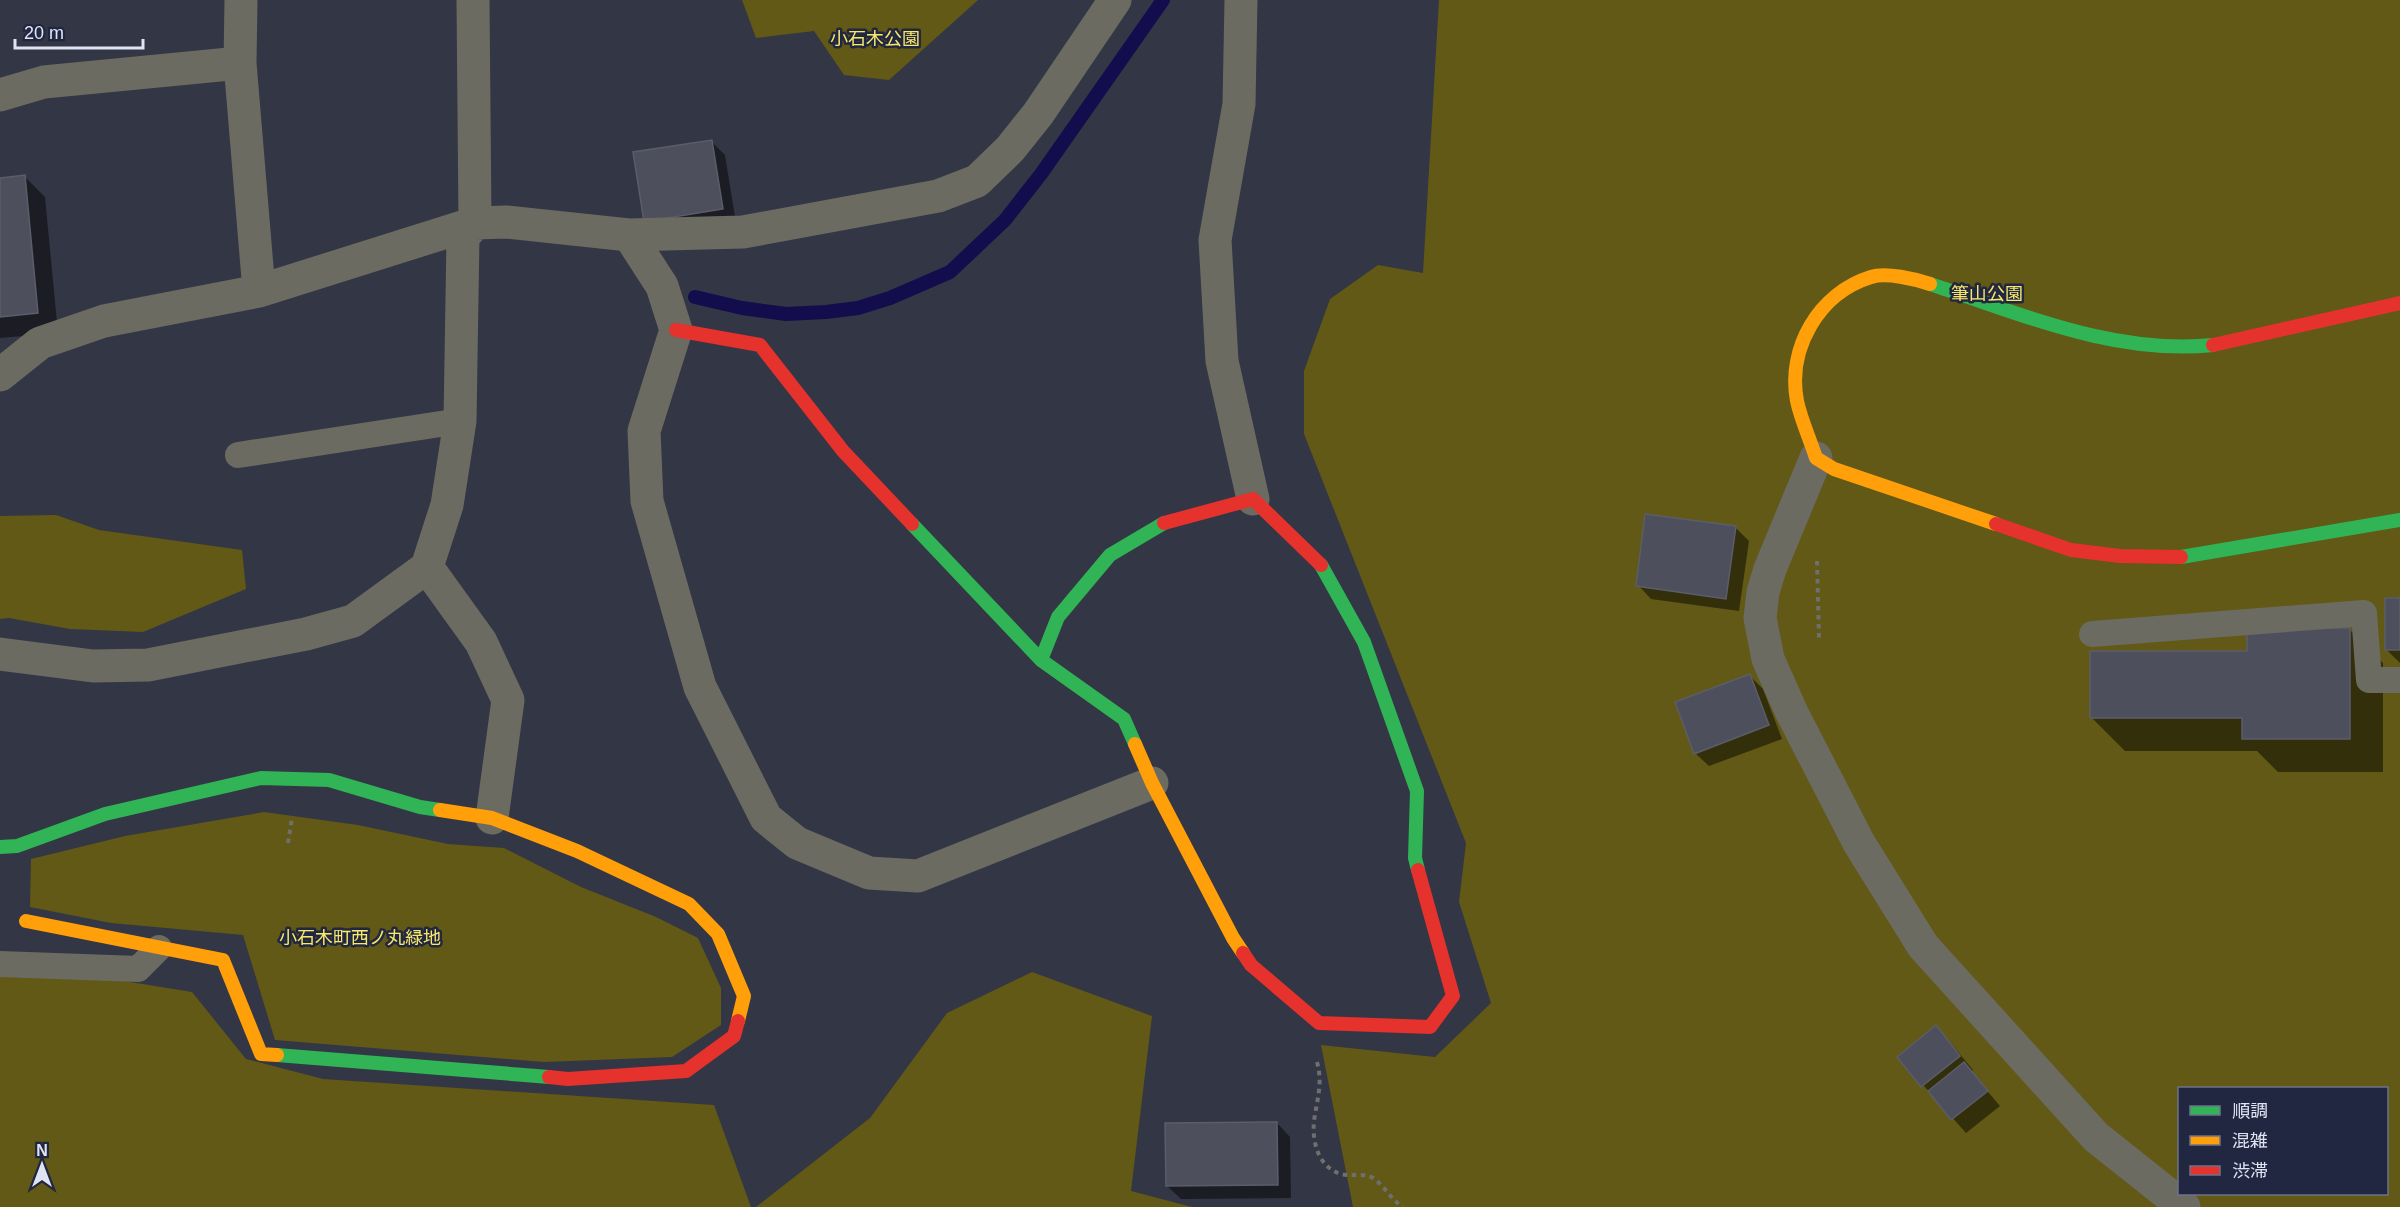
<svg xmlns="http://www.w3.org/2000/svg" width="2400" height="1207" font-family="Arial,'Noto Sans JP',sans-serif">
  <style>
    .green { fill: #615915; fill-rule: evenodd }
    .shadow { fill: #0007 }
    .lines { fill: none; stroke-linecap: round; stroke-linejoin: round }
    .stream { stroke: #130d4d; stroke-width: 14 }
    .building { fill: #4d505c; stroke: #5b5d6a; stroke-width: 1.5 }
    .path { stroke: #6e6f6e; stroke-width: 4; stroke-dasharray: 4.5 4.5; stroke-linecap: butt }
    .lane { stroke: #6c6b62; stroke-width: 26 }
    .street { stroke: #6c6b62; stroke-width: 33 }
    .fast { stroke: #30b455; stroke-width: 14 }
    .slow { stroke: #ff9f0a; stroke-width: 14 }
    .jam { stroke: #e5322d; stroke-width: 14 }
    .labels { text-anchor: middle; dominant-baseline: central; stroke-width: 5; stroke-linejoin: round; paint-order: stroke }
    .park-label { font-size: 18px; fill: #f7e869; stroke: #222741 }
  </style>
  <rect width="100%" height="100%" fill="#333645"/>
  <path class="green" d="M742 0H978L889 80 844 75 814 31 756 38Z
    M1439 0H2400V1207H1353L1321 1045 1435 1057 1491 1003 1459 902 1466 843 1304 434V371L1330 299 1378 265 1423 273ZM2180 1088H2386V1194H2180Z
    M56 515 99 530 242 550 246 589 143 632 70 629 9 618 0 619V516Z
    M264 812 358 825 448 844 504 848 581 887 656 917 698 938 721 988V1025L672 1057 544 1062 275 1040 243 935 111 923 30 907 31 859 125 836Z
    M0 961 192 992 246 1059 323 1079 714 1105 751 1207H0Z
    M1032 972 1152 1016 1131 1191 1192 1207H756L870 1118 947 1013Z"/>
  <path class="shadow" d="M711 141 725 155 736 223 659 235Z
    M25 177 45 197 58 333 0 338V179Z
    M1735 527 1749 541 1739 611 1651 599 1638 585Z
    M2400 599V663L2387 650Z
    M2349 629 2383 663V772H2278L2257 751H2125L2092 718 2249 652Z
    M1749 675 1763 689 1782 739 1709 766 1695 753Z
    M1936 1027 1949 1041 1973 1070 1971 1072 2000 1106 1966 1133 1899 1058Z
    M1277 1123 1290 1137 1291 1198 1181 1199 1167 1186Z"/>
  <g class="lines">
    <path class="stream" d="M695 297 742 308 786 314 826 312 858 308 890 298 950 272 1005 220 1041 174 1163 0"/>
  </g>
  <path class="building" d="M712 140 723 209 644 222 633 152Z
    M25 175 38 313 0 317V178Z
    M1645 514 1736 526 1726 599 1636 586Z
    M2385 598H2400V650H2385Z
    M2247 628H2350V739H2242V718H2090V651H2247Z
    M1750 674 1769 725 1694 754 1675 702Z
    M1936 1025 1960 1056 1921 1087 1897 1057Z
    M1964 1062 1988 1091 1951 1120 1928 1091Z
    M1277 1122 1278 1185 1166 1186 1165 1123Z"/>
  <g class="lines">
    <path class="path" d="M1817 561 1819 638
      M288 843 292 818
      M1317 1062C1323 1084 1317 1099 1314 1121 1312 1142 1318 1167 1341 1174 1351 1177 1363 1172 1373 1178 1385 1186 1390 1199 1403 1207"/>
    <path class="lane" d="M238 455 460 421
      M2092 634 2364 613 2369 680H2400
      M0 964 138 969 159 948"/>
    <path class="street" d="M241 0 240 63 259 291
      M1241 0 1239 104 1215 240 1222 361 1253 499
      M0 95 44 82 240 63
      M629 235 662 286 676 330 644 431 647 501 700 687 766 818 797 843 869 873 918 876 1152 783
      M0 375 40 343 104 321 259 291 475 223 506 222 629 235 743 232 938 196 977 181 1010 149 1038 114 1115 0
      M1816 458 1770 569 1763 592 1760 618 1768 659 1792 713 1859 843 1923 946 2096 1137 2184 1207
      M427 567 481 642 508 700 492 818
      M0 654 93 666 148 665 306 634 353 621 427 567 447 505 460 421 463 237 475 223 473 0"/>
    <path class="fast" d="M1930 284C2022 314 2114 355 2213 345
      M912 524 1041 660 1124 719 1135 744
      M2181 557 2400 520
      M1321 565 1364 642 1417 791 1415 858 1418 870
      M1041 660 1058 617 1110 555 1164 523
      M0 847 17 846 105 814 261 778 329 780 420 807 440 810
      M277 1055 549 1077"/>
    <path class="slow" d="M1930 284C1915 279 1886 272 1871 277 1819 293 1787 348 1797 401 1801 420 1810 439 1816 458L1834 469 1996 524
      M1135 744 1152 783 1233 938 1243 953
      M440 810 492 818 577 851 689 904 718 934 744 996 738 1021
      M26 921 223 960 261 1054 277 1055"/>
    <path class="jam" d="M676 330 760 345 843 451 912 524
      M2213 345 2400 303
      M1164 523 1253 499 1321 565
      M1996 524 2071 550 2120 556 2181 557
      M1243 953 1251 965 1319 1023 1430 1027 1453 996 1418 870
      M549 1077 568 1079 686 1071 734 1036 738 1021"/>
  </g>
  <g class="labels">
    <g class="park-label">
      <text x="875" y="39">小石木公園</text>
      <text x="1987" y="294">筆山公園</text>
      <text x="360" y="938">小石木町西ノ丸緑地</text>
    </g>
  </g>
  <rect x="2178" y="1087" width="210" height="108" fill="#222741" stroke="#6e7389" stroke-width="1.5"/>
  <rect x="2190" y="1106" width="30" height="9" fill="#30b455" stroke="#6e7389" stroke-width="1.5"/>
  <text x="2232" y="1117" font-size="18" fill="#dfe4f5">順調</text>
  <rect x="2190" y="1136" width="30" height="9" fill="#ff9f0a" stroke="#6e7389" stroke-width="1.5"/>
  <text x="2232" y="1147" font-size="18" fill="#dfe4f5">混雑</text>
  <rect x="2190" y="1166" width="30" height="9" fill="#e5322d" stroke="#6e7389" stroke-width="1.5"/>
  <text x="2232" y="1177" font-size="18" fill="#dfe4f5">渋滞</text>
  <g transform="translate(42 1165)" stroke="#222741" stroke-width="4.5" paint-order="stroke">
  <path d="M0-4.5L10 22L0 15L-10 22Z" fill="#dfe4f5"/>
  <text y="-9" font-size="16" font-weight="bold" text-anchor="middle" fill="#dfe4f5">N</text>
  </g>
  <path d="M15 39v9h128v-9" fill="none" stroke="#dfe4f5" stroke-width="3"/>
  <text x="24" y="39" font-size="18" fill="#dfe4f5" stroke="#222741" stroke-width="4.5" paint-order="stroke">20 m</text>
</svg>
